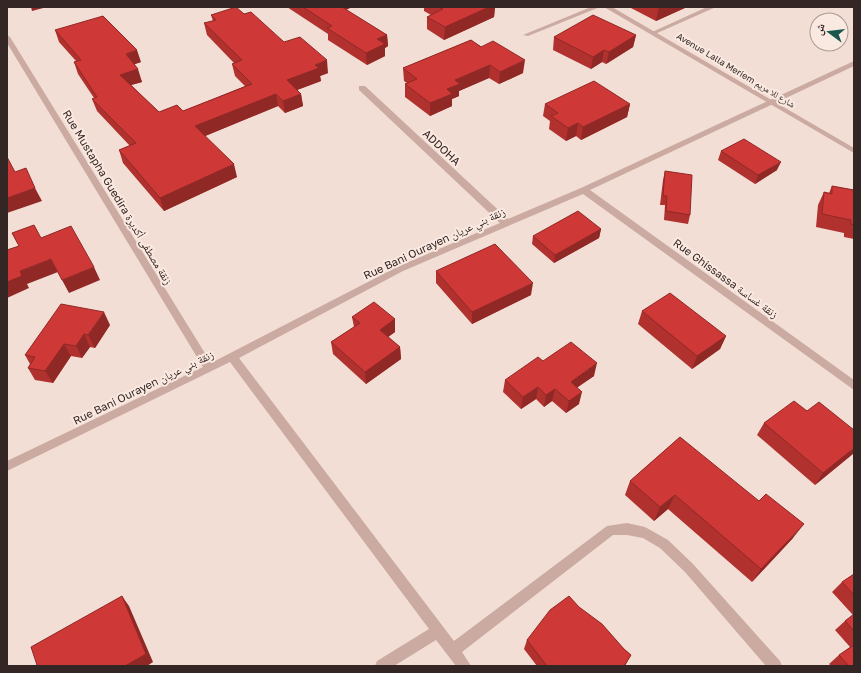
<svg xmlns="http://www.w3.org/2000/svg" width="861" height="673" font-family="'Golos Text','Noto Naskh Arabic',sans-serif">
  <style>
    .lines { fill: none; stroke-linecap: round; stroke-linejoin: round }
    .minor { fill: #caaaa1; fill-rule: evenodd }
    .tertiary { fill: #caaaa1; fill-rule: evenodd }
    .wall { fill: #b1312f }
    .shaded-wall { fill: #902826 }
    .building { fill: #ce3937; stroke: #902826 }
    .labels { text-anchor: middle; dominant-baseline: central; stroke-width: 4; stroke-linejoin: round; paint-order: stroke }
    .far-street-label { font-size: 9px; fill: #342624; stroke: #fae9e1 }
    .street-label { font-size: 11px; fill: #342624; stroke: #fae9e1 }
  </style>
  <rect width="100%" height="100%" fill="#f2ded5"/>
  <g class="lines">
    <path class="minor" d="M591 7H600L528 36 523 35Z
      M707 7H716L655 34 650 33Z
      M7 35 10 37 211 363 397 267 500 223 359 90V86H365L508 219 581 188 854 61V66L590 190 854 380V390L583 194 403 271 239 358 454 641 607 526 627 523 645 527 668 540 693 564 780 661 782 666H766L685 572 660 548 643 538 627 535H613L462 652 471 666H456L436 640 394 666H375L377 661 429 629 230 362 7 471V461L203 367 7 43Z"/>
    <path class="tertiary" d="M604 7H612L854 148V153Z"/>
  </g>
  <path class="wall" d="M287 7H352L346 10 387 35 388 46 385 48V56L367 65 328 40V34Z
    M424 7H495L494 17 444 40 427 29V17L431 15 424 11Z
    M629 7H687L656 21Z
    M244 14 328 73 320 76 321 81 297 90 301 94 303 106 285 113 278 106 205 136 237 177 164 211 123 163 119 150 130 146 97 111 92 99 94 98 78 74 74 62 76 61 59 42 55 30 141 62 134 64 142 82 131 85 159 112 183 111 245 86 235 76 232 64 234 63 207 35 204 23 213 21 211 15Z
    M636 35 633 47 606 64 602 62 591 69 553 50 554 37Z
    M471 40 523 73 499 84 489 78 459 91V96L452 99V106L430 116 405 97V84L407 83 404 81 403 68Z
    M545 104H630L627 117 581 140 576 136 566 141 549 129 550 121 543 116Z
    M721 151 777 170 755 184 718 160Z
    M665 171 690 215 688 224 664 220 665 205H660L663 180Z
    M832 186 854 190V239L844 237V233L816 227 818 205 824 192 829 193Z
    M601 229 599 238 554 263 532 244 533 236Z
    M436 271 531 295 472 324 436 283Z
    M642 311 726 336 720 349 692 369 638 324Z
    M352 317 395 319V332L388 337 400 347 401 359 366 384 333 354 331 342 354 327Z
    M110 325 95 348 90 347 82 358 71 356 53 383 35 380 28 368 30 364 25 355Z
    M543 361 594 376 577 387 579 404 566 413 552 401 544 407 536 399 521 409 503 392 505 380Z
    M764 423 854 453 815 485 757 435Z
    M680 437 793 538 752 582 668 509 654 521 625 495 630 481Z
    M854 574V666H831L829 664 839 655 850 647 835 630 845 621 853 615 832 592 842 582Z
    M579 607 624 649 631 655 625 666H537L524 649 527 640Z"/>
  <path class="shaded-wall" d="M31 7H47L32 11Z
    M335 7H352L336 14Z
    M489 7H495L494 17 444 40 445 27Z
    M659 7H687L656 21Z
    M387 35 388 46 385 48V56L367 65 366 53 377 39Z
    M636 35 633 47 606 64 609 52Z
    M137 50 141 62 130 66 126 54Z
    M604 50 602 62 591 69 593 57Z
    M327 60 328 73 320 76 321 81 289 93 287 80 315 65Z
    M525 60 523 73 499 84 500 72Z
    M490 65 489 78 459 91V96L452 99V106L430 116V103L447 89 455 80Z
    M138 69 142 82 124 87 120 75Z
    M276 94 278 106 198 139 195 126Z
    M301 94 303 106 285 113 283 101Z
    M630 104 627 117 581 140 583 127Z
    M578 123 576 136 566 141 568 128Z
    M781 162 777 170 755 184 758 175Z
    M234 164 237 177 164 211 160 198Z
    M35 188 42 201 7 213V198Z
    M601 229 599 238 554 263 555 255Z
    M51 259 58 272 27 284 29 288 7 298V282L20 271Z
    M94 267 100 280 69 293 62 280Z
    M533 283 531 295 472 324V312Z
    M104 312 110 325 95 348 88 335Z
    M395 319V332L381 342 380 330Z
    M84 334 90 347 82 358 76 346Z
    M726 336 720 349 692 369 697 356Z
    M64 344 71 356 53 383 45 371Z
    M400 347 401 359 366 384 365 372Z
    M597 363 594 376 568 394 571 382Z
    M538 387 536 399 521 409 523 397Z
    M555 389 552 401 544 407 546 395Z
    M582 392 579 404 566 413 569 401Z
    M854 448V453L815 485 823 473Z
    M675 495 668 509 654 521 660 507Z
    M804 524 793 538 752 582 761 569Z
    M122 596 129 606 153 662 147 666H125Z"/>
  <path class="building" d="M236 7 244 14 251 12 284 42 300 37 327 60 315 65 319 68 287 80 301 94 283 101 276 94 195 126 234 164 160 198 119 150 136 143 92 99 97 97 74 62 81 60 55 30 103 16 137 50 126 54 138 69 120 75 159 112 177 105 183 111 252 84 232 64 242 60 204 23 216 20 211 15Z
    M303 7H342L387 35 377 39 385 44 366 53 327 28 332 26Z
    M438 7H489L445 27 427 17 443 9Z
    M593 15 636 35 609 52 604 50 593 57 554 37Z
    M471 40 481 47 493 41 525 60 500 72 490 65 455 80 460 84 447 89 452 94 430 103 405 84 417 79 403 68Z
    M594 81 630 104 583 127 578 123 568 128 551 116 558 113 545 104Z
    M744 139 781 162 758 175 721 151Z
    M7 157 15 172 26 168 35 188 7 198Z
    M665 171 692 175 690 215 666 211 667 196H663Z
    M832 186 854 190V225L851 224V220L822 214 824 192 832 194Z
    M578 211 601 229 555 255 533 236Z
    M34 225 41 238 71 226 94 267 62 280 51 259 20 271 22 276 7 282V250L19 246 12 233Z
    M495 244 533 283 472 312 436 271Z
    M670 293 726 336 697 356 642 311Z
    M374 302 395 319 380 330 400 347 365 372 331 342 360 323 352 317Z
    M61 304 104 312 88 335 84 334 76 346 64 344 45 371 28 368 35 357 25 355Z
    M571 342 597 363 571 382 582 392 569 401 555 389 546 395 538 387 523 397 505 380 538 357 543 361Z
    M794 401 807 411 819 402 854 430V448L823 473 764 423Z
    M680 437 759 501 766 494 804 524 761 569 675 495 660 507 630 481Z
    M854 574V595L842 582Z
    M122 596 146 654 125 666H35L37 665 31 647Z
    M569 596 579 607 602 624 624 649 631 655 624 666H547L527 640 550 610Z
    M854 614V631L845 621Z
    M854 645V666H849L839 655Z"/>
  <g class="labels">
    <g class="far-street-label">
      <text transform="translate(736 70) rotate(31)">Avenue Lalla Meriem شارع للا مريم</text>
    </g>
    <g class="street-label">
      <text transform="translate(442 147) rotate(43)">ADDOHA</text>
      <text transform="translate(118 197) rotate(59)">Rue Mustapha Guedira زنقة مصطفى أكديرة</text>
      <text transform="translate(434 243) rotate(-25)">Rue Bani Ourayen زنقة بني عريان</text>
      <text transform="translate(726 278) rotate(36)">Rue Ghissassa زنقة غساسة</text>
      <text transform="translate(143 387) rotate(-26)">Rue Bani Ourayen زنقة بني عريان</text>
    </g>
  </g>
  <rect width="861" height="673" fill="none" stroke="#342624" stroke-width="16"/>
  <g transform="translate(829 32) rotate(285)"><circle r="19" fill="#fae9e1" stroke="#ab9b95"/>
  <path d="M0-3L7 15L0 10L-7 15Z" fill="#18584d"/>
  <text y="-6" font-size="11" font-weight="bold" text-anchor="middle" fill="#342624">ش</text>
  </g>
</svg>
